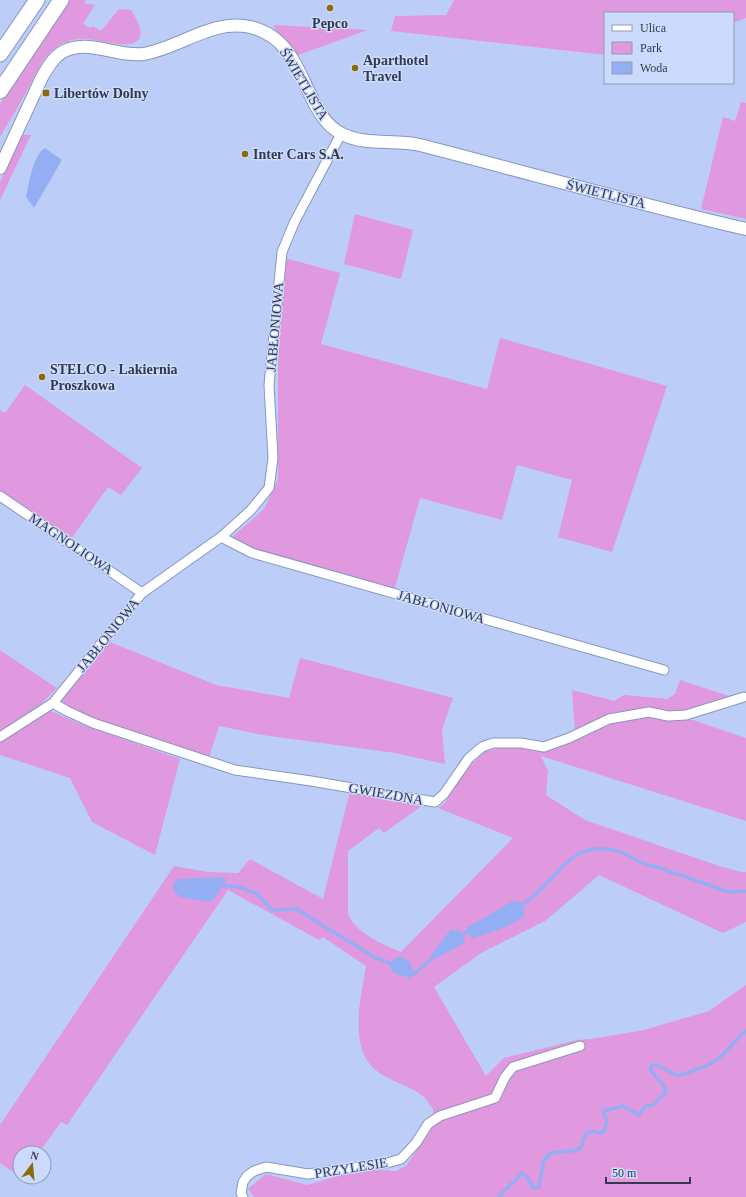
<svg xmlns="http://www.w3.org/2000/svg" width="746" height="1197" font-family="Georgia,serif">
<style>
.green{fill:#e098de}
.water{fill:#94aef3}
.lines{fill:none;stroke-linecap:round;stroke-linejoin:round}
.stream{stroke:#94aef3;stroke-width:3.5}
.minor-casing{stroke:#8697bf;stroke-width:11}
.tertiary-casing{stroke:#8697bf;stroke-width:14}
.trunk-casing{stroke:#8697bf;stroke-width:17}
.minor{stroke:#fff;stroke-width:9}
.tertiary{stroke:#fff;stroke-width:12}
.trunk{stroke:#fff;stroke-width:15}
.poi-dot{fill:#8a6a09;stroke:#ccdbfd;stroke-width:1.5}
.labels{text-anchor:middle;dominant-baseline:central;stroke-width:3;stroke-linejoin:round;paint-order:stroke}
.poi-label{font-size:14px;font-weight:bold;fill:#343a4c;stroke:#ccdbfd;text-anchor:start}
.street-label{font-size:14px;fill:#343a4c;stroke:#ccdbfd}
</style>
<rect width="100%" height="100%" fill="#bccef8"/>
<path class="green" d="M70,0H86L84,3L95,5L83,24L90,28L93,26L101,31L119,9L131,10C136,18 147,35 136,42C125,48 105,41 94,40C49,33 41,66 23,98C16,111 7,124 0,137V104Z
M454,0H746V18L733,23V13H605V55L391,31L395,16L446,15Z
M273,25L368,30L298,55L279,36Z
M741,102L746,103V219L701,209L723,117L735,121Z
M21,135H31L0,200V182Z
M355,214L413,230L401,279L344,264Z
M285,258L340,273L321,344L487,389L500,338L667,386L612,552L558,537L572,480L517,465L502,520L420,498L394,591L259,551L231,538L264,509L278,479V334Z
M25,385L142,468L121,495L108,487L71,539L0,490V410L5,413Z
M105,640L216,685L289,698L300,658L453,698L442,730L445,764L395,753L263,735L219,726L208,761L143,740L53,703Z
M0,650L57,688L38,707L0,731Z
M680,680L732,697L685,711L670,713L636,709L615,713L575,732L572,690L614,701L624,695L667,699L675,694Z
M48,710L83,725L180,759L155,855L92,822L70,778L0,755V741Z
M637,716L693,720L746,738V821L541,756L548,771L546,795L585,820L719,866L741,872H746V922L723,933L599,875L545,921L481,953L434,987L486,1076L504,1058L577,1040L591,1039L644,1030L709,1011L746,985V1197H254L248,1189L266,1174L307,1185L361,1169L396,1171L406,1166L432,1127L433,1109C430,1105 427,1101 424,1097C411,1086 392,1082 378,1072C347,1049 361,998 366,966L323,937L319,940L228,890L67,1125L61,1122L39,1153H20V1177L0,1163V1125L174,866L208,872L238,873L250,859L323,899L350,791L423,805L384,833L379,828L348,851V914C354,932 384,945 401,952L513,838L438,808L445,803L461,775L484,752L506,746L539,751L558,748L616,722Z"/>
<path class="water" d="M45,148L62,160L34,208L26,197C29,184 33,155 45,148Z
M223,877L225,878L226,881L214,899L209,902L180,897L174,891L173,884L178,879Z
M513,901L520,902L524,909V917L508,926L472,939L466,928Z
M451,929C459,930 461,932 465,939L463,944L437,958L430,956Z
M399,957C410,958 412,964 414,974L410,978L396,974L390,969L393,959Z"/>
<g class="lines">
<path class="stream" d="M220,885L239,887L257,894L272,910L296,909L376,958L395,965
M518,907C549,892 566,845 603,849C609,850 616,850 621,852C633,857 641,865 654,866L729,892L746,891
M459,936L471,930
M411,973L414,974L437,954
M499,1197C505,1188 514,1183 522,1173L528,1178L533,1188L539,1187L544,1160L550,1153L572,1151L581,1148L586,1133L592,1131L600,1133L604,1132L607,1122L603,1111L623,1106L639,1115L646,1106L653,1105L666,1092L663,1085L650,1069L652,1065H657L678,1076C689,1071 707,1068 716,1060C727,1052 735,1040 746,1031"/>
<g class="minor-casing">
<path id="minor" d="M0,496L142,593
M221,537L252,553L664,670
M53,703L67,711L93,723L235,770L311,781L435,802L444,794L469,758L482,747L493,743H521L544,747L569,738L609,719L649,712L668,716L686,715L744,697
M0,737L53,703L142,593L221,537L250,511L269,488L273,458L269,385L282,252L294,223L341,134
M243,1197L241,1193L243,1182L247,1176L254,1171L266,1167L308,1174L387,1163L401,1159L416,1143L428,1124L440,1116L495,1098L505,1077L513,1067L580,1046"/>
</g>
<g class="tertiary-casing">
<path id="tertiary" d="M0,168L42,77C49,65 56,53 69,49C93,41 119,57 143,54C178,49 213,18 250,27C308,40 301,114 342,134C366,146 394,139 420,145C529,173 637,204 746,229"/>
</g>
<g class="trunk-casing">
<path id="trunk" d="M0,54L37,0
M0,91L61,0"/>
</g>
<use href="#minor" class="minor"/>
<use href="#tertiary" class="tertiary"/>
<use href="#trunk" class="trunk"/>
</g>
<g class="poi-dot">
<circle cx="330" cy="8" r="4"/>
<circle cx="355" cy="68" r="4"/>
<rect x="42" y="89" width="8" height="8" rx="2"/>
<circle cx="245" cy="154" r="4"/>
<circle cx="42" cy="377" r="4"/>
</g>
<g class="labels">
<g class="poi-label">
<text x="330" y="23" text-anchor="middle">Pepco</text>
<text x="363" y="60">Aparthotel<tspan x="363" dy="16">Travel</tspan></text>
<text x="54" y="93">Libertów Dolny</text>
<text x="253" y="154">Inter Cars S.A.</text>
<text x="50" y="369">STELCO - Lakiernia<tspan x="50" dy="16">Proszkowa</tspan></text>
</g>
<g class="street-label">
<text transform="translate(304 84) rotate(59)">ŚWIETLISTA</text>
<text transform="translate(606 194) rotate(14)">ŚWIETLISTA</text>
<text transform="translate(275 327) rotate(-85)">JABŁONIOWA</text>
<text transform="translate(71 544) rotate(34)">MAGNOLIOWA</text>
<text transform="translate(441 607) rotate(16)">JABŁONIOWA</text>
<text transform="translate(108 635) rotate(-51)">JABŁONIOWA</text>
<text transform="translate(386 794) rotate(10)">GWIEZDNA</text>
<text transform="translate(351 1168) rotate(-9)">PRZYLESIE</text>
</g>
</g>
<rect x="604" y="12" width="130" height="72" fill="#ccdbfd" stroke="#8f9bb6"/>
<rect x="612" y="25" width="20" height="6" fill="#ffffff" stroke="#8f9bb6"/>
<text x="640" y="32" font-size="12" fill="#343a4c">Ulica</text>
<rect x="612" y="42" width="20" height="12" fill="#e098de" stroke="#8f9bb6"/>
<text x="640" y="52" font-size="12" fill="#343a4c">Park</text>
<rect x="612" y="62" width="20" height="12" fill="#94aef3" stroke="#8f9bb6"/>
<text x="640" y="72" font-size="12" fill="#343a4c">Woda</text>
<g transform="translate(32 1165) rotate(16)"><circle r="19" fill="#ccdbfd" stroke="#8f9bb6"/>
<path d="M0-3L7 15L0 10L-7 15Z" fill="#8a6a09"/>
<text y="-6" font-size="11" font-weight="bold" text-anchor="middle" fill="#343a4c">N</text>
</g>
<path d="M606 1177v6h84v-6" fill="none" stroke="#343a4c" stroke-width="2"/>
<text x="612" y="1177" font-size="12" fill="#343a4c" stroke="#ccdbfd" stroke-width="3" paint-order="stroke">50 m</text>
</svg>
